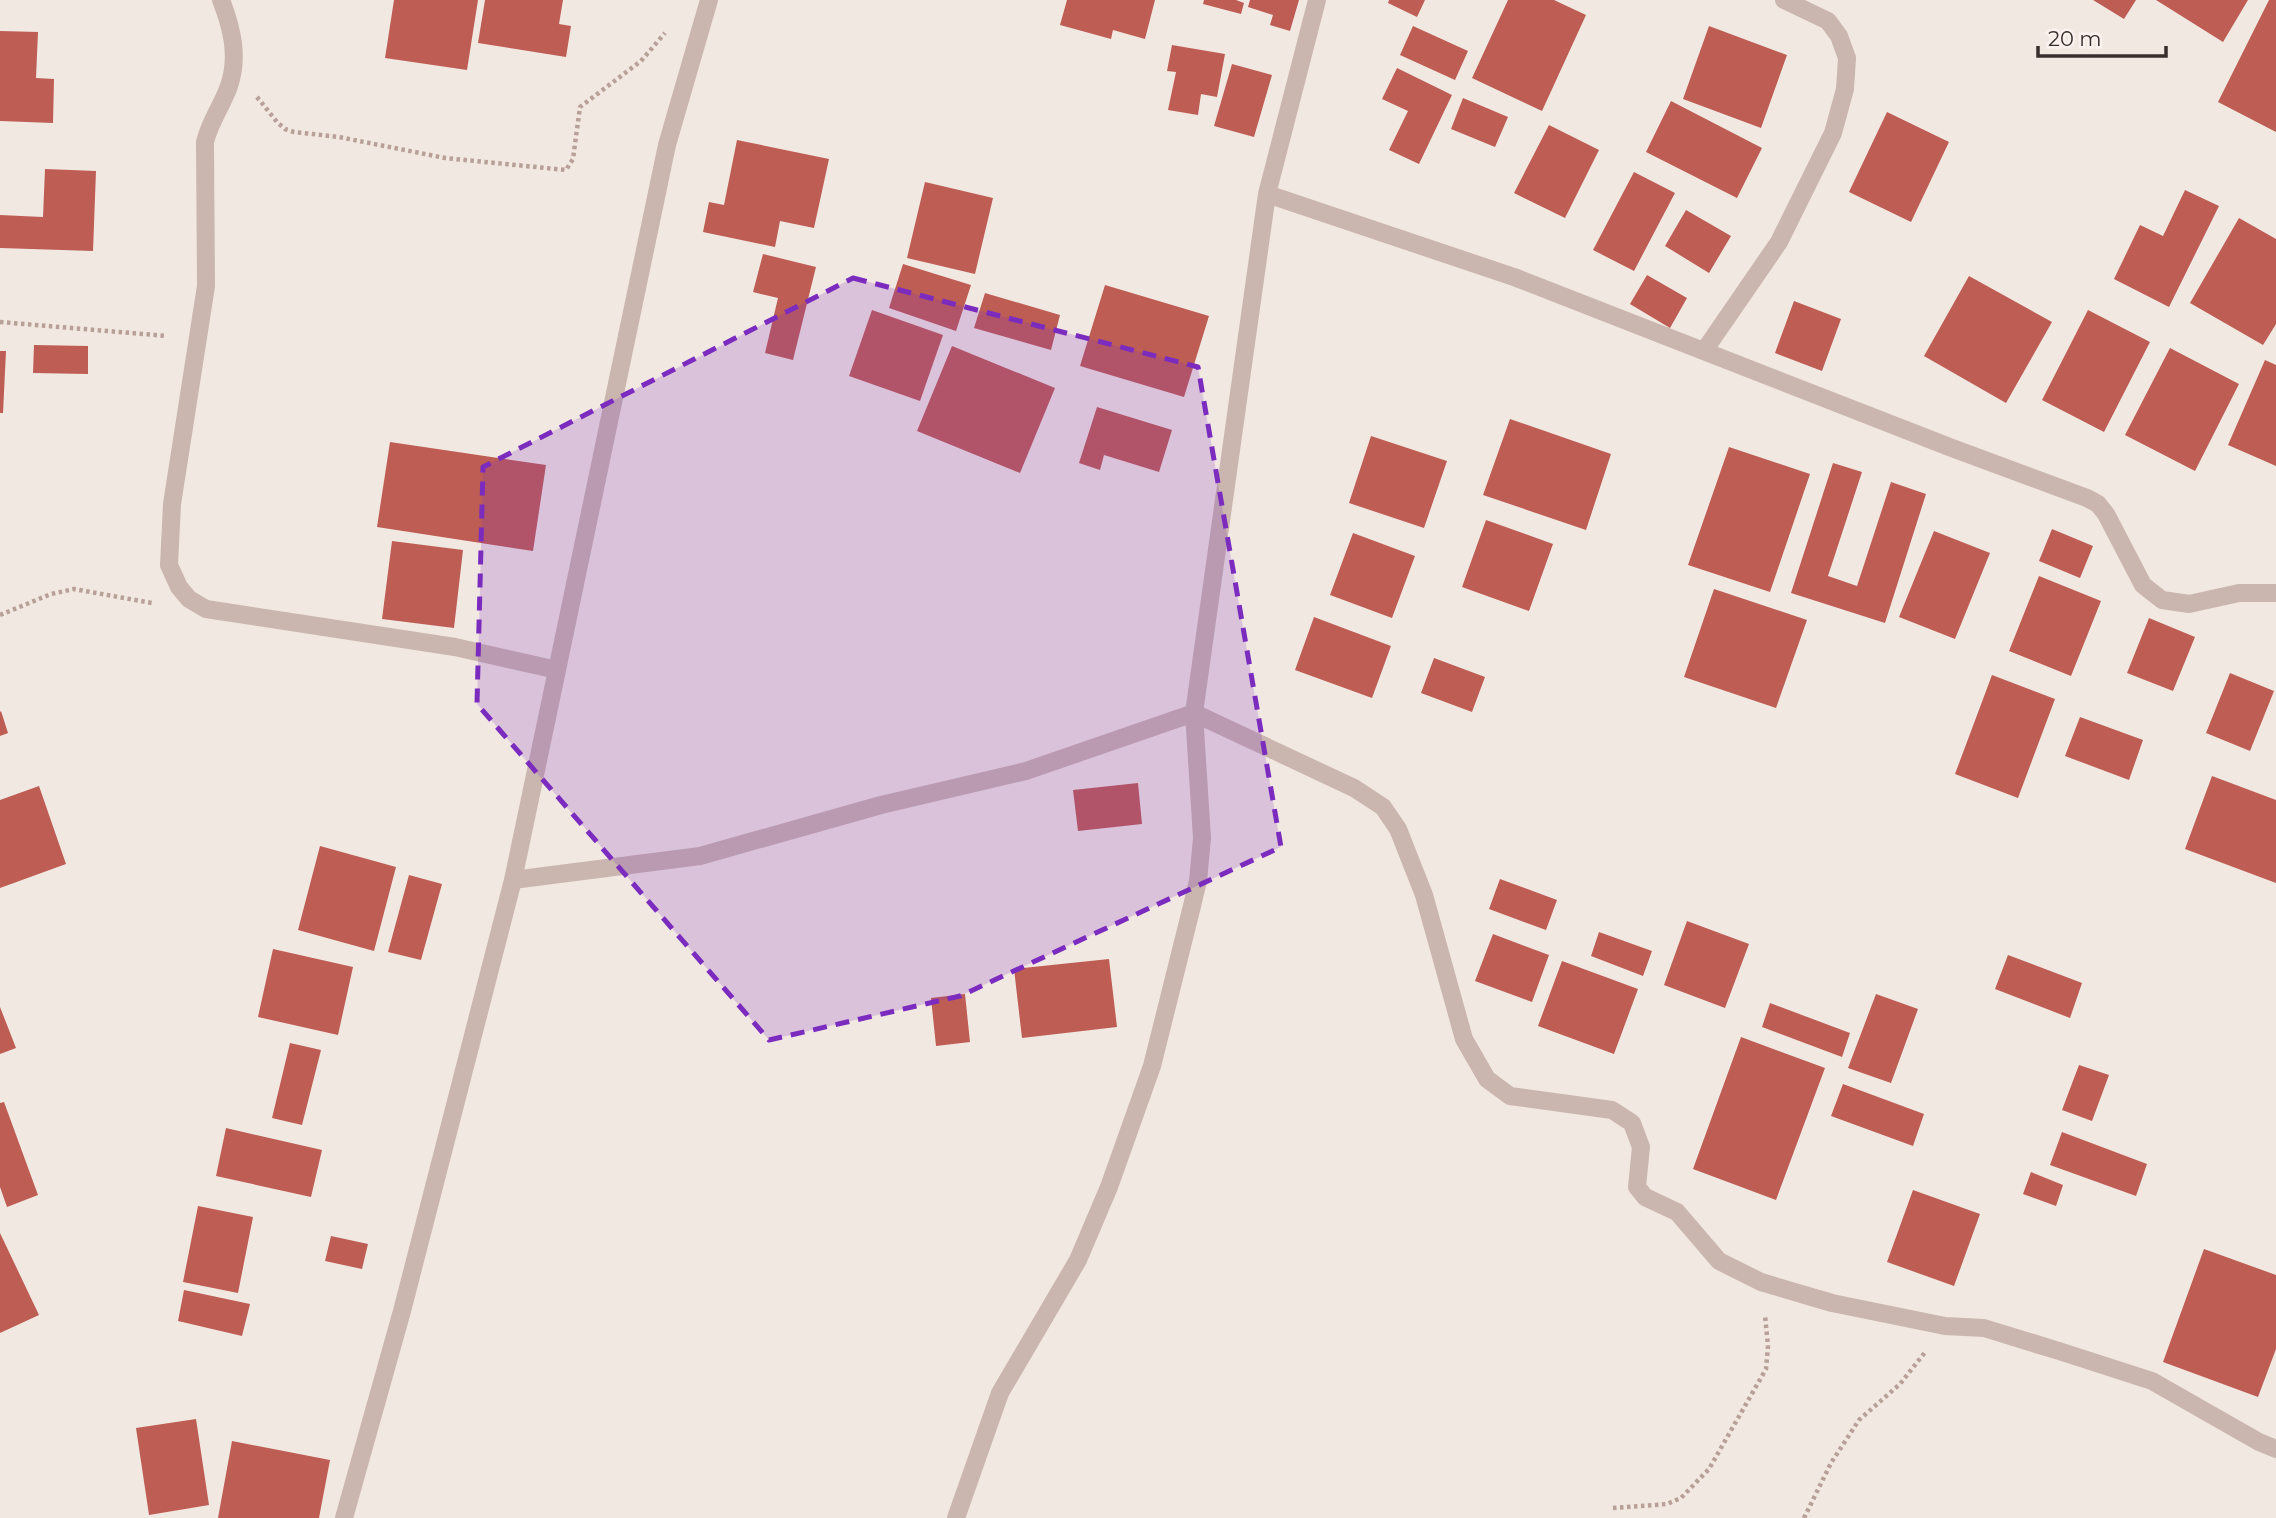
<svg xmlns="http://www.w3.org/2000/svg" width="2276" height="1518" font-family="Montserrat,sans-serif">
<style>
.building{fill:#be5d54}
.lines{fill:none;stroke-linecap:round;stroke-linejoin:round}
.path{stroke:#b6a098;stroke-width:4.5;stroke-dasharray:3.5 3.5;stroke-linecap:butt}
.minor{stroke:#cab6ae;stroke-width:18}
.marked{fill:#7b2cbf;fill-opacity:0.2;stroke:#7b2cbf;stroke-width:5;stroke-dasharray:14 9;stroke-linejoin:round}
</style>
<rect width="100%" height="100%" fill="#f2e8e2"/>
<path class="building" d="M394,0H478L467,70L385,58Z
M485,0H563L559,24L571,26L566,57L478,43Z
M1067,0H1155L1145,39L1113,30L1111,39L1060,25Z
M1204,0H1236L1244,3L1241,14L1203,4Z
M1250,0H1299L1290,31L1270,25L1273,15L1248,7Z
M1389,0H1425L1417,17L1388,3Z
M1508,0H1554L1586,15L1542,111L1472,78Z
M2093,0H2136L2124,19Z
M2156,0H2248L2223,42Z
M2269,0H2276V132L2218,102Z
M1413,26L1468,51L1455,80L1400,55Z
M1709,26L1787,55L1761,128L1683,99Z
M0,31L38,32L36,78L54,79L53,123L0,121Z
M1172,45L1225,54L1217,97L1201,94L1198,115L1168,110L1176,72L1167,71Z
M1232,64L1272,75L1254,137L1214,126Z
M1397,68L1452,95L1419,164L1389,150L1408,111L1382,99Z
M1463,98L1508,117L1495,147L1451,129Z
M1671,101L1762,148L1737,198L1646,152Z
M1887,112L1949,142L1911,222L1849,192Z
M1549,125L1599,150L1565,218L1514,193Z
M737,140L829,159L814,228L780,221L775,247L703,232L709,202L724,205Z
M45,169L96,171L93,251L0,248V215L43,217Z
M1634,172L1675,193L1634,271L1593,250Z
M925,182L993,198L975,274L907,258Z
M2185,190L2219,206L2169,307L2114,279L2140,225L2163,236Z
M1686,210L1731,236L1709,273L1665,246Z
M2239,218L2276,239V324L2263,345L2190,303Z
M763,254L816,267L793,360L765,353L778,298L753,292Z
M903,264L971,285L956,331L889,308Z
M1647,275L1687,298L1670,328L1630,304Z
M1969,276L2052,322L2006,403L1924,356Z
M1105,285L1209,316L1184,397L1080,366Z
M985,293L1060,315L1051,350L974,328Z
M1794,301L1841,319L1822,371L1775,353Z
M872,310L943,335L920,401L849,376Z
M2088,310L2150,342L2104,432L2042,400Z
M34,345L88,346V374L33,373Z
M952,346L1055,388L1020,473L917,431Z
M2170,348L2239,384L2195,471L2125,435Z
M0,351H6L3,413H0Z
M2265,360L2276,365V466L2228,445Z
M1097,407L1172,430L1159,472L1104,455L1100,470L1079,463Z
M1510,419L1611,454L1586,530L1483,495Z
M1371,436L1447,461L1424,528L1349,503Z
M390,442L546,465L533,551L377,527Z
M1729,447L1810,474L1770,592L1688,565Z
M1833,463L1862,472L1828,576L1857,586L1891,482L1926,494L1885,623L1791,593Z
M1486,520L1553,544L1529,611L1462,587Z
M2052,529L2093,546L2080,578L2039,561Z
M1934,531L1990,553L1955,639L1899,617Z
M1353,533L1415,556L1392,618L1330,595Z
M392,541L463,550L454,628L382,619Z
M2039,576L2101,601L2071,676L2009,651Z
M1714,589L1807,620L1776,708L1684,677Z
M1314,617L1391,646L1372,698L1295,670Z
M2149,618L2195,637L2173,691L2127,673Z
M1434,658L1485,677L1472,712L1421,693Z
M2230,673L2274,691L2250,751L2206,733Z
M1992,675L2055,699L2018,798L1955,774Z
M1,711L8,733L0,736V712Z
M2080,717L2143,740L2129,780L2065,756Z
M2212,776L2276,800V883L2185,849Z
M1138,783L1142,824L1078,831L1073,790Z
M39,786L66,864L0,888V800Z
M320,846L396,867L374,951L298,930Z
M409,875L442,884L421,960L388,952Z
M1500,879L1557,900L1546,930L1489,909Z
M1687,921L1749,944L1725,1008L1664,985Z
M1599,932L1652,951L1643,976L1591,956Z
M1493,934L1549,955L1532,1002L1475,981Z
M273,949L353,967L338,1035L258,1017Z
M2008,955L2082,983L2070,1018L1995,989Z
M1109,959L1117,1027L1022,1038L1014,969Z
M1562,961L1638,989L1614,1054L1538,1026Z
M965,994L970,1042L936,1046L931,998Z
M1876,994L1918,1009L1891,1083L1848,1068Z
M1770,1003L1850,1033L1842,1057L1762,1027Z
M0,1007L16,1048L0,1054Z
M1741,1037L1825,1068L1776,1200L1693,1169Z
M290,1043L321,1050L302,1125L272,1118Z
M2079,1065L2109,1075L2092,1121L2062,1110Z
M1843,1084L1924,1114L1913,1146L1831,1116Z
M4,1102L38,1195L7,1207L0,1187V1103Z
M226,1128L322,1150L311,1197L216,1176Z
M2062,1132L2147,1164L2136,1196L2050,1165Z
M2031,1172L2063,1185L2056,1206L2023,1194Z
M1913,1190L1980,1214L1954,1286L1887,1262Z
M198,1206L253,1217L238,1293L183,1282Z
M0,1233L39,1315L0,1333Z
M331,1236L368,1244L362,1269L325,1261Z
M2204,1249L2276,1275V1349L2258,1397L2163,1362Z
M184,1290L250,1304L242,1336L178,1321Z
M196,1419L209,1505L149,1515L136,1428Z
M232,1441L330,1460L319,1518H218Z"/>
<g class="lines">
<path class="path" d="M257,97L277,122L285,129L294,132L339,137L445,158L566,170L573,159L580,107L641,61L665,33
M0,322L167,336
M0,615L51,594L74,589L152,603
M1613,1508L1667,1504L1681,1498L1709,1469L1766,1369L1768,1346L1765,1315
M1804,1518L1831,1463L1859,1420L1900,1384L1926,1351"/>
<path class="minor" d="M221,0C232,28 239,57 229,86C222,106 210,121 205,142L206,286L172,504L169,565L179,587L189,599L206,609L455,647L557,670
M1267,194L1514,277L1952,448L2087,498L2098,504L2106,514L2143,585L2162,600L2189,604L2239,593H2276
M1704,351L1779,242L1833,133L1845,89L1847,58L1839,36L1828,21L1784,0
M513,880L700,856L881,805L1026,771L1194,713L1354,788L1383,807L1398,829L1424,895L1464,1039L1487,1079L1510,1096L1612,1110L1632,1123L1641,1147L1637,1187L1645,1197L1677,1212L1719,1261L1761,1282L1832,1303L1945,1326L1984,1328L2059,1351L2152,1381L2259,1442L2276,1449
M344,1518L402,1311L513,880L667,145L709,0
M956,1518L1000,1393L1078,1260L1109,1187L1152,1066L1191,910L1198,881L1202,838L1194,713L1267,194L1317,0"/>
</g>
<path class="marked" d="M853,278L1198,367L1281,847L960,996L769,1040L477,704L483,467Z"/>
<path d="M2038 46v10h128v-10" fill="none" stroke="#392e2c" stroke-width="3.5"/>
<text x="2048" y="46" font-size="21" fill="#392e2c" stroke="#faf2ee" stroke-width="5" paint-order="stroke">20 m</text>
</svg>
